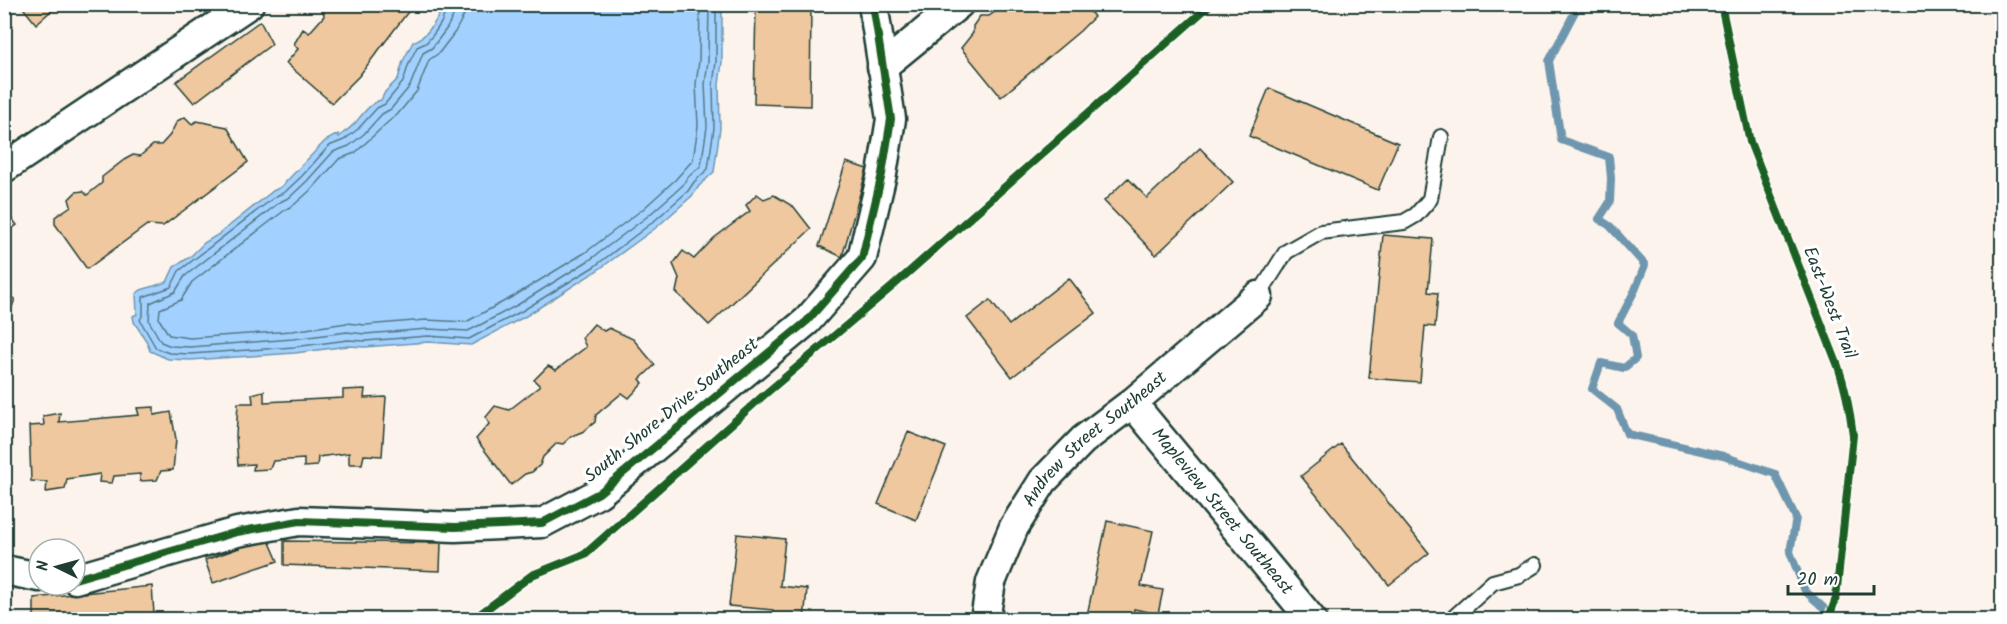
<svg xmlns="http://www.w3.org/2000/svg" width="2007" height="624" font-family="Kalam,sans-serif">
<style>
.water{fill:#a3d1ff;stroke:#6e96ae;stroke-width:1.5}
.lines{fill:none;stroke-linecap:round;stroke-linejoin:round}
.shore{stroke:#547885;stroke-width:1.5}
.stream{stroke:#6e96ae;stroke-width:8}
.building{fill:#efc89f;stroke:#1f3d34;stroke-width:1.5}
.lane-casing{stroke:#1f3d34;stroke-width:18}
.street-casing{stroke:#1f3d34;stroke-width:33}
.lane{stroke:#fff;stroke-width:14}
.street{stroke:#fff;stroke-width:28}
.cycleway-casing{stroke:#fff;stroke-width:11}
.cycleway{stroke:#1b5e20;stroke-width:8}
.labels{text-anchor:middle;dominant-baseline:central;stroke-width:6;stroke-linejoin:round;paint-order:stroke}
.street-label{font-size:18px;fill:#1f3d34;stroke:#fff}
</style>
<rect width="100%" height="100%" fill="#fcf4ec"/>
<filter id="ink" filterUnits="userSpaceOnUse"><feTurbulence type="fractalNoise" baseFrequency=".0167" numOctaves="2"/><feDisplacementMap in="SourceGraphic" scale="12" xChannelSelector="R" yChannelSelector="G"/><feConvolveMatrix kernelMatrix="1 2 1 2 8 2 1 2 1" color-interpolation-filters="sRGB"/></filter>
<g filter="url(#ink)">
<path class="water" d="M444,5H722V62L719,85L720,128L714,172L699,186L693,195L657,227L598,270L526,316L471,345L428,342L365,347L348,346L295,353L190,360L168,359L150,351L147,342L134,322L133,316L137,314L136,294L141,290L167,282L174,267L190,257L204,243L219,234L273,191L281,187L325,141L338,134L339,137C344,132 351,128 355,123C362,115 370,103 381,100L385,92L398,79L403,61L413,42C429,36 437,19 444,5Z"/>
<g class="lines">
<path class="shore" d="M449,4L441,23L433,35L426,43L417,47L409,63L403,82L385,104L377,108L358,129L344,140L329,146L302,176L285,192L276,196L179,271L171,287L143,297V314L140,320L156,348L169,353L190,354L294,347L348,340L365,341L428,336L469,339L522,311L595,266L653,222L688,191L694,182L708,169L714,128L713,85L716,62V4
M456,4L455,12L447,28L432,48L423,53L410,86L391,109L382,114L364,134L349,146L333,152L307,181L290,197L280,202L185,276L175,292L150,303L149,321L161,342L171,346L190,347L293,339L347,332L365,334L428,329L468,331L482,324L519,304L591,259L648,216L682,186L688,177L701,166L707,127L705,84L708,61L709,4
M465,4L464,15L455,32L439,53L429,60L417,91L397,115L388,122L355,153L339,159L313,188L295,204L285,210L192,282L181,300L160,309L159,319L169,335L190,338L292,331L347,323L365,325L426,320L466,322L514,296L586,252L643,209L675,180L693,160L698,126L696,84L699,61L700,4"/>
<path class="stream" d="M1579,4L1549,61L1561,140L1609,157L1611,178L1610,202L1599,219L1610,226L1645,265L1635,290L1618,323L1632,335L1636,358L1624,368L1601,363L1592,389L1617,409L1627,434L1723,456L1775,474L1796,518L1790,552L1805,591L1837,620"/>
</g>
<path class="building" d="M4,4H16L4,14Z
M20,4H59L36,24Z
M327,4H414L359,76L332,103L286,63L298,49L294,44L303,29L309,33L324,16L323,10Z
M756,4H811L810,106L754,104Z
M1006,4H1085L1094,17L1080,31L1001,97L961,48L973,33V26L980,16H989Z
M260,21L272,44L194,103L176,82Z
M1269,88L1398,143L1378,190L1249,136Z
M185,117L192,124L197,121L227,127L248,162L163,226L147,225L87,269L55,224V217L71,206L69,199L76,192L83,191L87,195L102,183V177L124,160L133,155L140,156L153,145H161L170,135L177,121Z
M1200,148L1233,182L1156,255L1104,201L1128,178L1147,198Z
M846,162L867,169L842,257L819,246Z
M757,194L764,199L774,195L794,207L811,229L709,325L676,292L679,278L673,264L683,251L694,259L714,238L750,211L746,205Z
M4,208L17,225L4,234Z
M1383,235L1433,239L1428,292L1438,293L1435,327L1425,326L1420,382L1369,378Z
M1069,278L1096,313L1012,377L967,318L990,300L1009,325Z
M4,295L15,299L8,318H4Z
M594,324L604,331L609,328L633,339L655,365L640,379L643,383L629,398L622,393L596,415L595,422L584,431L572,436L563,444L557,443L543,457L540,465L532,472L525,474L511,485L476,439L489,424L486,417L495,406L509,410L540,386L534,380L548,366L556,370L586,347L582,338Z
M365,389L364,398L386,397L382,456L364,455L362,464H349V453L318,457L317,466L304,467V459L273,461L270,469L253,470L254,464L238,465L236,436L238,403H253L252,394L264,391V402L343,398V390Z
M154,407V415L171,412L176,439L173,470L161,471L157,480L140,481V474L114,476L112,483L99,482L100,474L67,479L65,489L46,492L47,482L31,481L29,426L44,425L43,416L60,413L59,422L139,415L137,408Z
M908,432L946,447L916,520L878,504Z
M1341,444L1429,553L1389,585L1301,476Z
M1107,521L1153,531L1141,586L1163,590L1158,614L1134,609L1132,620H1086Z
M737,534L785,539L780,586L807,589L804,620H772L773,610L729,606Z
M268,538L278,561L213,583L205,560Z
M284,541L441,543L440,571L284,565Z
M152,586L154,614L34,620V598Z"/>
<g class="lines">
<g class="lane-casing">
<path id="lane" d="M1258,296L1286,252L1321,232L1404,222L1416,215L1430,199L1441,137
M1451,620L1493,582L1519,575L1535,565"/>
</g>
<g class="street-casing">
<g id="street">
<path d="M882,67L959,4"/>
<path d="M4,168L249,4"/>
<path id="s1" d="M1132,403L1312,620"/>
<path d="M4,570L39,577"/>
<path d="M75,579L237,532L299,521L455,527L542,523L599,493L807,321L862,258L882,174L891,119L873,4"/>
<path id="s2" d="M985,620L991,582L1014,527L1043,481L1083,440L1132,403L1258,296"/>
</g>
</g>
<use href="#lane" class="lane"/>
<use href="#street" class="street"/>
<g class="cycleway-casing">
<path id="cycleway" d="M1721,4L1750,142L1838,366C1846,389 1850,411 1853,435L1836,598L1828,620
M75,579L237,532L299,521L455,527L542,523L599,493L807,321L862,258L882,174L891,119L873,4
M472,620L532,575L585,554L764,395L893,286L1211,4"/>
</g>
<use href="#cycleway" class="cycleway"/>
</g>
</g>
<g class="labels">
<g class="street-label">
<text transform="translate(1829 303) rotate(69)">East-West Trail</text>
<text transform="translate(672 411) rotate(-39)">South Shore Drive Southeast</text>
<text stroke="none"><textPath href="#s2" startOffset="219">Andrew Street Southeast</textPath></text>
<text stroke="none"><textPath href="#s1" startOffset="141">Mapleview Street Southeast</textPath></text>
</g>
</g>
<rect width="2007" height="624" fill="none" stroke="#fff" stroke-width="24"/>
<rect x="12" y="12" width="1983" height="600" fill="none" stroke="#1f3d34" stroke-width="2" filter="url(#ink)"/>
<g transform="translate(57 567) rotate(275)"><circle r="28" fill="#ffffff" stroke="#a5b1ae" stroke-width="1.5"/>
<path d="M0-4.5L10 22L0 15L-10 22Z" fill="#1f3d34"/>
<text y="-9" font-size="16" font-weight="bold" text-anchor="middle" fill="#1f3d34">N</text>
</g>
<path d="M1788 585v9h86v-9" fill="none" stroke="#1f3d34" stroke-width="3"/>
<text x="1797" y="585" font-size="18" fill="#1f3d34" stroke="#ffffff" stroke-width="4.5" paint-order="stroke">20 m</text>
</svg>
